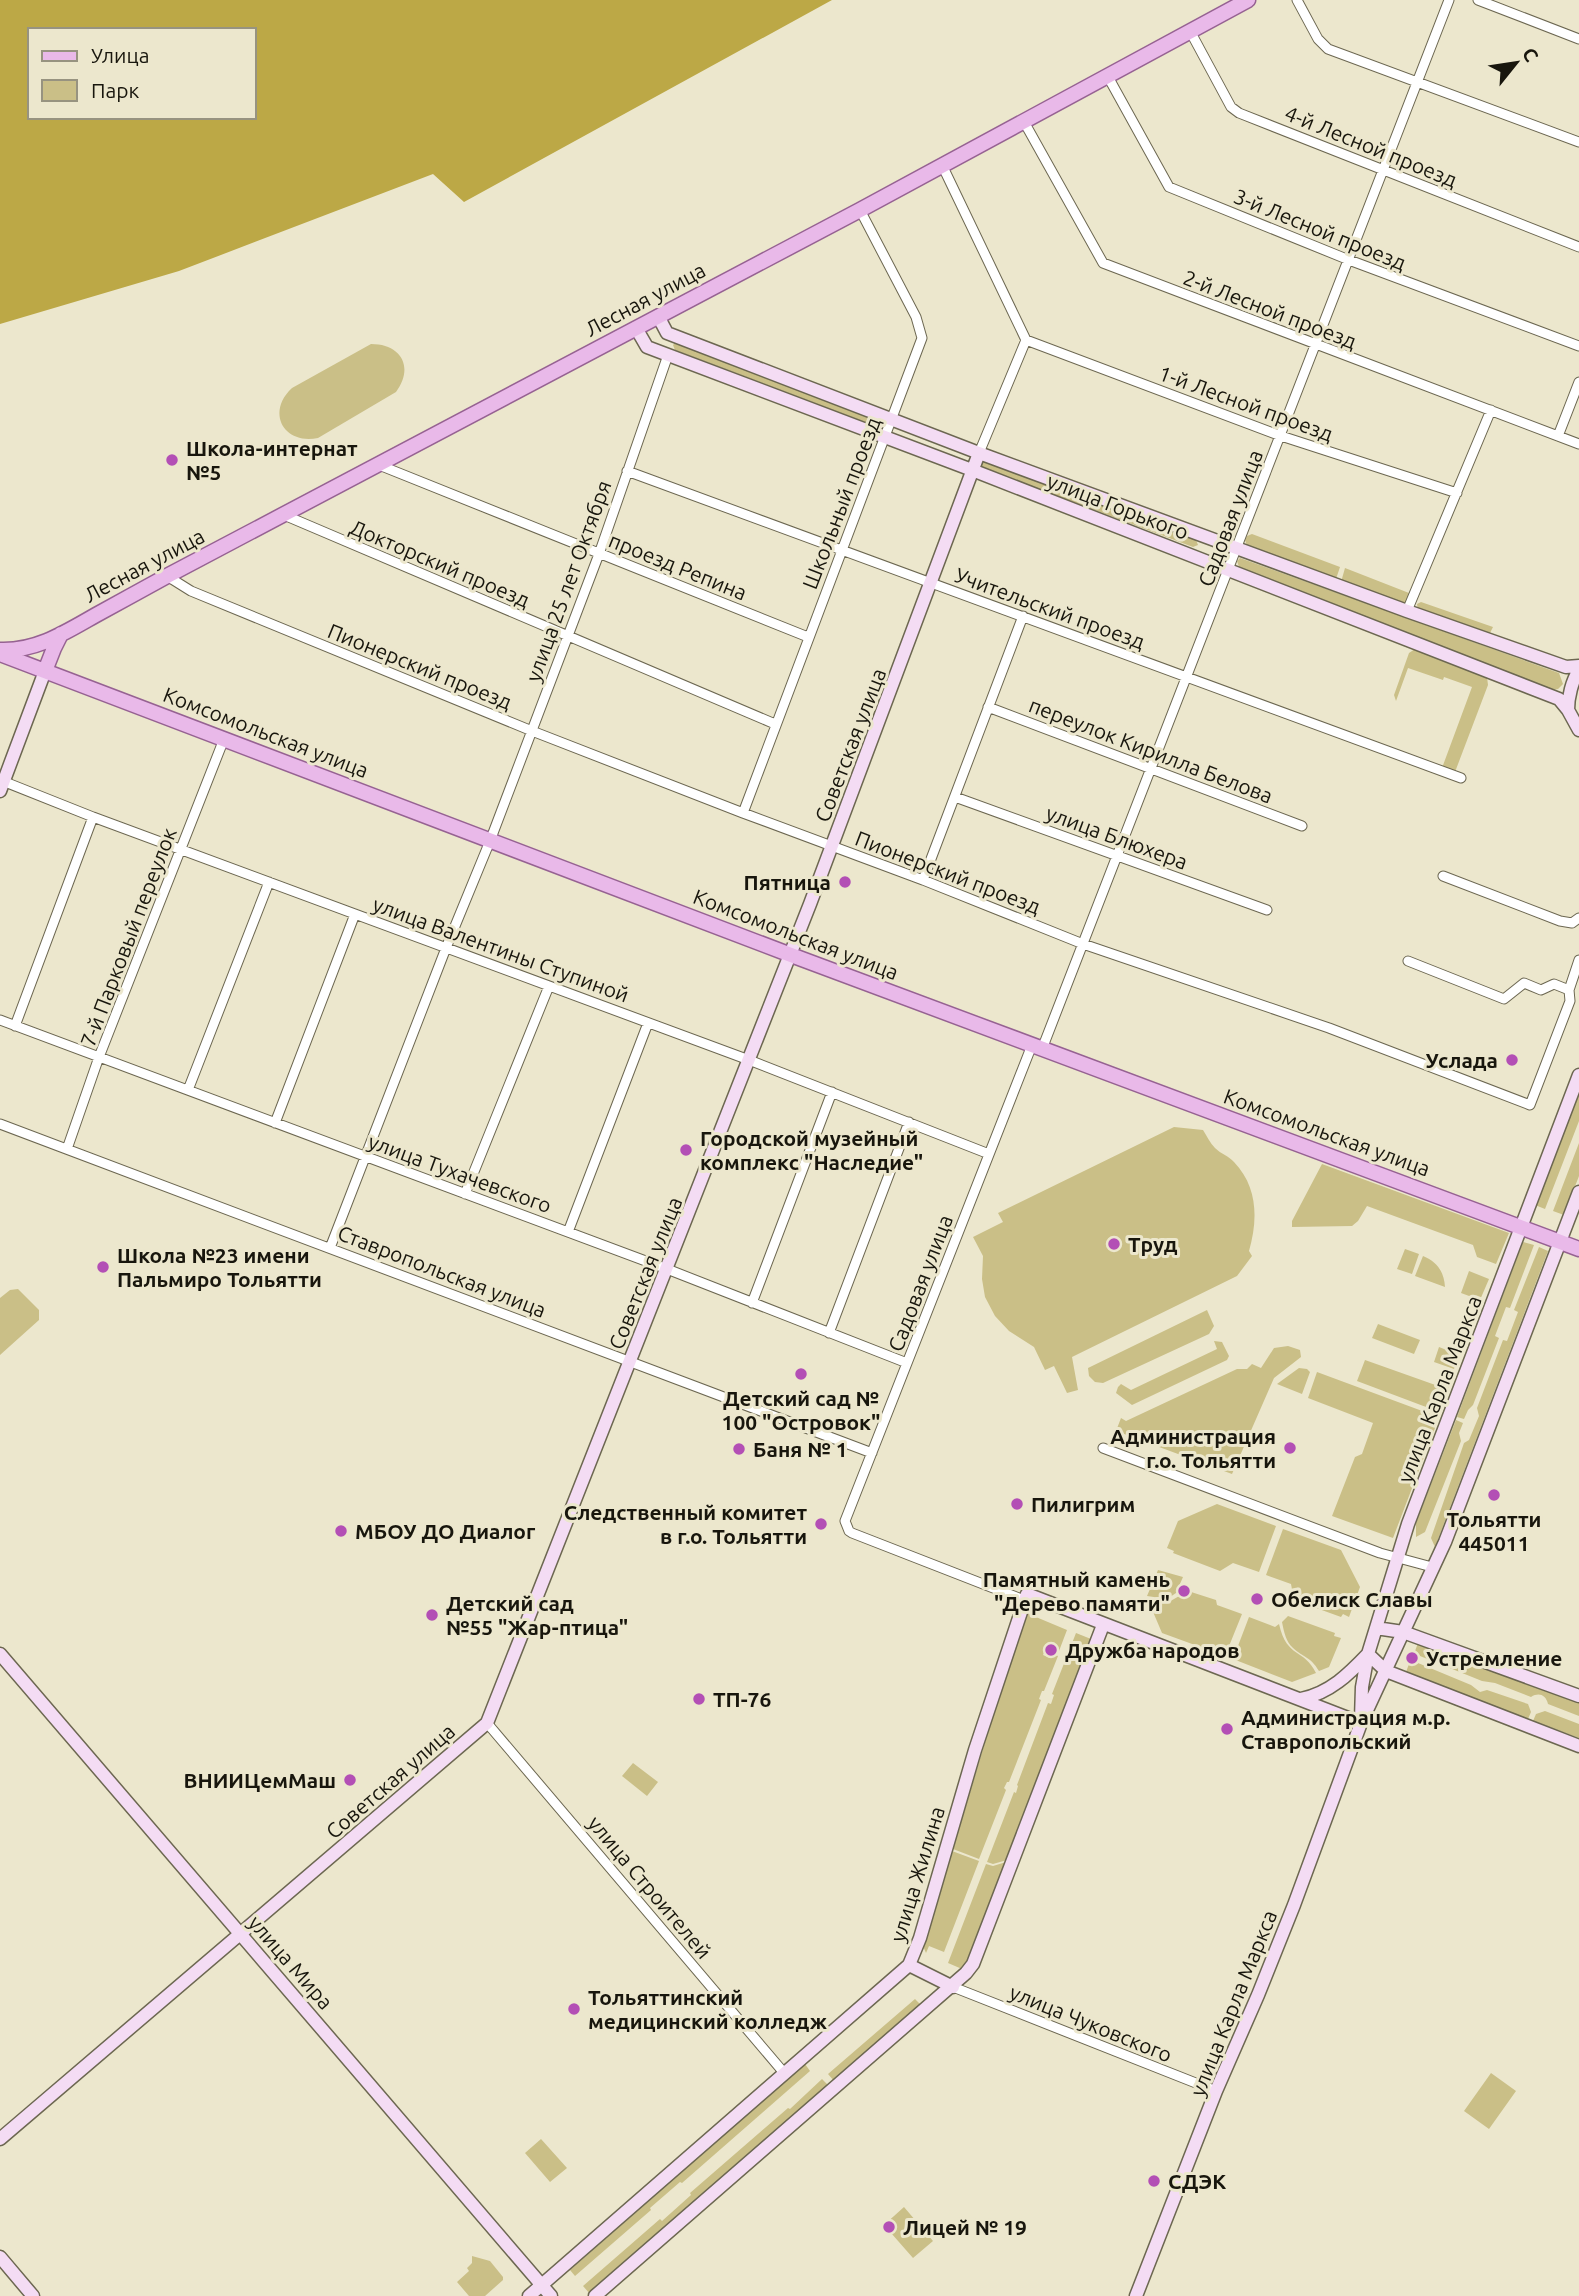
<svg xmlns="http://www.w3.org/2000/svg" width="1579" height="2296" font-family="Ubuntu,sans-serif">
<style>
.green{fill:#cabf87}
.forest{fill:#bca846;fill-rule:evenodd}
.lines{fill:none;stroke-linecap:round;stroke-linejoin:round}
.street-casing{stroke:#6c6751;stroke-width:11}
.secondary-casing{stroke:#6c6751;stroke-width:15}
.primary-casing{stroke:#966292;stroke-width:17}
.street{stroke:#fff;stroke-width:9}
.secondary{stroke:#f4dcf4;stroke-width:12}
.primary{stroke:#e9b9e9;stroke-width:14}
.poi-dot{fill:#b34fb5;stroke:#ece7cd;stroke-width:2.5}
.labels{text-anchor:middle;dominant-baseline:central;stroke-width:6;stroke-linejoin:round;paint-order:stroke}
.street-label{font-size:21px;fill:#18160d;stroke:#ece7cd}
.poi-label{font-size:21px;font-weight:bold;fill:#18160d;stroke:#ece7cd;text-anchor:start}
</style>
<rect width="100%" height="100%" fill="#ece7cd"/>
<path class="green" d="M675,343L876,419L878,423L875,426L675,350L673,345Z
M371,344C402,344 414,368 396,392L318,438C283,445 266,412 292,388Z
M982,460L1196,540L1198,545L1193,547L981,467L980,465Z
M1252,534L1340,567L1336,579L1247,546L1245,540L1247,536Z
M1240,558L1559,673L1563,684L1558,689L1553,690L1239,567L1237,561Z
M1345,568L1409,593L1406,602L1403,604L1341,582Z
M1421,602L1493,627L1489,635L1418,610L1417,604Z
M1415,649L1487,677L1488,685L1455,772L1442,768L1472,687L1444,677L1443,680L1408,668L1396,701L1394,695L1409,653Z
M1579,1089V1121L1545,1209L1535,1205Z
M1174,1127L1203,1130C1207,1136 1210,1143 1215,1148C1221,1154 1229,1156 1234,1162C1258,1187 1258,1220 1249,1251L1252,1256L1237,1276L1072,1357L1078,1390L1067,1393L1054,1366L1045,1370L1034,1347L1009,1331L995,1316L985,1297L982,1279L983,1256L973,1237L1003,1222L998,1213Z
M1579,1143V1176L1564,1215L1553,1211Z
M1322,1164L1509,1233L1496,1264L1477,1257L1473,1245L1367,1206L1358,1221L1352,1226L1292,1227V1221Z
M1523,1242L1534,1245L1510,1308L1506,1307L1495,1336L1499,1338L1473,1405L1468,1410L1464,1419L1457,1417Z
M1539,1247L1548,1251L1435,1547L1431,1538L1464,1443L1469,1440L1479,1416L1477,1408L1503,1340L1507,1341L1518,1312L1514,1310Z
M1405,1249L1419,1254L1412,1274L1397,1269Z
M1423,1256C1437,1262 1444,1271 1445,1287L1415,1276Z
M1469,1271L1489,1279L1480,1300L1461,1293Z
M18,1289L39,1310V1320L0,1355V1298L10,1290Z
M1207,1310L1214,1326L1209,1334L1103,1383L1095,1382L1089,1376L1088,1368Z
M1378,1324L1420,1340L1414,1354L1372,1338Z
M1214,1341L1222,1342L1229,1356L1227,1360L1132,1405L1116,1393L1118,1387L1121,1384L1131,1390L1217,1349Z
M1288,1346L1300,1350L1301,1357L1274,1378L1232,1474L1116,1431L1121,1418L1126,1421L1237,1369H1247L1252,1364L1261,1368L1274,1348Z
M1439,1347L1459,1355L1454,1369L1434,1362Z
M1365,1360L1441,1387L1451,1382L1442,1406L1436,1404L1434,1410L1357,1381Z
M1299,1368L1307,1369L1310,1372L1302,1394L1277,1384Z
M1317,1372L1433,1415L1431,1422L1435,1428L1393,1538L1332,1516L1355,1457L1362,1454L1373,1423L1308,1398Z
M1456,1420L1463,1423L1459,1433L1461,1441L1425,1532L1416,1537V1523Z
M1217,1504L1276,1526L1259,1572L1233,1563L1220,1571L1173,1553L1174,1551L1167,1548L1178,1521Z
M1283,1529L1341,1550L1360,1587L1349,1617L1343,1614L1341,1617L1294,1600L1291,1584L1266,1575Z
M1158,1570L1183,1577L1176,1593L1167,1599L1147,1596Z
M1188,1591L1216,1600L1217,1605L1242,1614L1225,1656L1162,1633L1148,1600L1167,1603Z
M1024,1612L1067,1630L1059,1651L1054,1649L1055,1645L1049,1642L1043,1655L1050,1658L1052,1653L1058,1656L1044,1691H1042L1039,1699L1041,1700L1009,1782H1007L1004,1788L1006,1790L979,1859L953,1849Z
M1288,1616L1335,1633L1334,1636L1341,1638L1329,1667L1319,1671C1310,1656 1304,1658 1293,1648C1286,1642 1284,1632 1282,1622Z
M1249,1617L1275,1627L1279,1624C1287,1659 1304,1648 1316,1673L1292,1682L1233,1659Z
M1076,1633L1091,1639L1007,1860L993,1864L987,1862L1014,1792L1016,1793L1018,1786L1017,1785L1048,1703L1051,1704L1054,1695L1052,1694Z
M1418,1643L1579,1702V1716L1548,1704C1546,1695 1539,1692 1531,1697L1495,1683L1482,1681L1420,1656L1415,1651Z
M1418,1663L1471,1685L1480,1692L1487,1690L1528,1704L1531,1712L1528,1719L1406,1672L1409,1664Z
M1545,1711L1579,1724V1738L1533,1721L1536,1714Z
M633,1763L658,1782L647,1796L622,1776Z
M952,1851L979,1861L944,1952L929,1946L926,1953L923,1946Z
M1006,1862L968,1960L962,1969L948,1963L986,1864L993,1866Z
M915,1999L921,2005L834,2081L828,2074Z
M805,2064L810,2071L682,2183L680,2182L650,2208L651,2210L575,2276L570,2270Z
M1491,2073L1516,2091L1489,2129L1464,2111Z
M822,2079L829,2086L590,2294L583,2286L660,2219L662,2221L691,2195L690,2193L788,2108L790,2109Z
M541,2139L567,2168L550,2182L525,2153Z
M904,2207L933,2241L913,2258L884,2225Z
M472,2256L490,2261L503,2277V2280L485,2296H469L457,2282L469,2271L467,2268L472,2263Z"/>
<path class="forest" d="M0,0H832L464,202L433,174L179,271L0,324ZM30,30H254V117H30Z"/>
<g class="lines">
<g class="street-casing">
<path id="street" d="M1297,0L1318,39L1328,49L1579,142
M1478,0L1579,39
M1190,31L1231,107L1239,113L1579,247
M1107,75L1169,187L1349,260L1579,346
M1023,120L1103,263L1579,444
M942,165L1026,340L979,453
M1026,340L1281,436L1457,493
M1558,436L1579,382
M379,465L808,637
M627,471L1461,778
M284,515L775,724
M167,576L191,591L532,731L743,813L923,880L1083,944L1329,1028L1530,1105L1570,1001L1569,990L1579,960
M1407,611L1491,410
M988,707L1302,826
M0,780L93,817L749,1060L989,1154
M955,797L1267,910
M743,813L922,338L916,317L860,210
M1443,876L1560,921L1572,923L1579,918
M923,880L1023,616
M1408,961L1504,999L1524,983L1541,990L1554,984L1569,990
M0,1020L667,1269L907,1363
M15,1026L93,817
M1042,1049L1449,0
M188,1090L269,882
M275,1123L355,914
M0,1124L872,1453
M67,1149L99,1057L224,739
M465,1194L549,986
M568,1232L648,1023
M330,1248L446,948L490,841L599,554L668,355
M752,1303L832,1092
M829,1333L909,1122
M1103,1448L1380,1553L1432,1567
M1024,1600L852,1533L849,1531L845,1521L1032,1045
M487,1723L785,2074
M953,1987L1216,2091"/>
</g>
<g class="secondary-casing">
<path id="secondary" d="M658,316L667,333L979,453L1407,611L1566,667L1579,666
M636,328L647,347L972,470L1559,699L1568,710L1579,730
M1568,710C1568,697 1572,681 1579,670
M0,791L45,671
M1376,1628L1403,1632L1579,1696
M0,1654L551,2296
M1301,1699C1330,1693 1349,1674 1368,1654L1386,1671L1579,1746
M1361,1719L1362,1687L1368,1654L1408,1524L1579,1075
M909,1965L953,1987
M0,2139L487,1723L810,904L979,453
M0,2257L33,2296
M529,2296L909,1965L920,1938L975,1750L1027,1594L1361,1723
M595,2296L966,1973L973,1964L1103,1625
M1136,2296L1216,2091L1258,1995L1294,1905L1361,1723L1445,1542L1579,1192"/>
</g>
<g class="primary-casing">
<path id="primary" d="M1,650C37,651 66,632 96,615C120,602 143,589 167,576L860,210L1248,0
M0,654L791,955L1579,1249
M45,671L54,648L61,634"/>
</g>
<use href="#street" class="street"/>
<use href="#secondary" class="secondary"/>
<use href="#primary" class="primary"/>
</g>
<g class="poi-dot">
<circle cx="172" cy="460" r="7"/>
<circle cx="845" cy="882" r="7"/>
<circle cx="1512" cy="1060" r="7"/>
<circle cx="686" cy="1150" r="7"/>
<circle cx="1114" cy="1244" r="7"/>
<circle cx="103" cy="1267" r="7"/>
<circle cx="801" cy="1374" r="7"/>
<circle cx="1290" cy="1448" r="7"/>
<circle cx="739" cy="1449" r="7"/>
<circle cx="1494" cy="1495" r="7"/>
<circle cx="1017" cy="1504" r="7"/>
<circle cx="821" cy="1524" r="7"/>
<circle cx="341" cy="1531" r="7"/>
<circle cx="1184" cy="1591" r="7"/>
<circle cx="1257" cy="1599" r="7"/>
<circle cx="432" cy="1615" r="7"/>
<circle cx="1051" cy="1650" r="7"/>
<circle cx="1412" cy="1658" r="7"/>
<circle cx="699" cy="1699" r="7"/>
<circle cx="1227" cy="1729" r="7"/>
<circle cx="350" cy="1780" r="7"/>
<circle cx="574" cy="2009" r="7"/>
<circle cx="1154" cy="2181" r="7"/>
<circle cx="889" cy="2227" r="7"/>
</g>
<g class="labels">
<g class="street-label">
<text transform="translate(1371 146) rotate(22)">4-й Лесной проезд</text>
<text transform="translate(1320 229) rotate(22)">3-й Лесной проезд</text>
<text transform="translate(645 299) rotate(-28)">Лесная улица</text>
<text transform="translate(1270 309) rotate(21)">2-й Лесной проезд</text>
<text transform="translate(1246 403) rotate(20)">1-й Лесной проезд</text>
<text transform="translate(841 503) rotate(-69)">Школьный проезд</text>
<text transform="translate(1118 506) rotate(21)">улица Горького</text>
<text transform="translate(1230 518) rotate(-69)">Садовая улица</text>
<text transform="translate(440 563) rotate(23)">Докторский проезд</text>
<text transform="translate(144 565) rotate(-28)">Лесная улица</text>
<text transform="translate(678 566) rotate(22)">проезд Репина</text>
<text transform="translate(568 581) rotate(-70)">улица 25 лет Октября</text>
<text transform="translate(1050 608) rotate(20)">Учительский проезд</text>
<text transform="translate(420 666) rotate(22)">Пионерский проезд</text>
<text transform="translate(266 732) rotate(21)">Комсомольская улица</text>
<text transform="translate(850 745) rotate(-69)">Советская улица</text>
<text transform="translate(1151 750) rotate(21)">переулок Кирилла Белова</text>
<text transform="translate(1117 837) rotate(20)">улица Блюхера</text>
<text transform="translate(948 872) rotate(21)">Пионерский проезд</text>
<text transform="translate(796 934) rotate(21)">Комсомольская улица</text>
<text transform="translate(128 937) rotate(-69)">7-й Парковый переулок</text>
<text transform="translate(501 949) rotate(20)">улица Валентины Ступиной</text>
<text transform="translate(1327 1132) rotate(20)">Комсомольская улица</text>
<text transform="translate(460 1173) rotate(20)">улица Тухачевского</text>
<text transform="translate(442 1271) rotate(21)">Ставропольская улица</text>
<text transform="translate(645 1273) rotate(-68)">Советская улица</text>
<text transform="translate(920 1283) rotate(-69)">Садовая улица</text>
<text transform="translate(1439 1389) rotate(-69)">улица Карла Маркса</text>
<text transform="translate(390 1781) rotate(-41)">Советская улица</text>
<text transform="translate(917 1874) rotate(-73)">улица Жилина</text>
<text transform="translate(650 1887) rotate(50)">улица Строителей</text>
<text transform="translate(291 1962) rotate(49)">улица Мира</text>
<text transform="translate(1233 2003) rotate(-68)">улица Карла Маркса</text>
<text transform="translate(1091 2023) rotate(22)">улица Чуковского</text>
</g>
<g class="poi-label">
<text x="186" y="448">Школа-интернат<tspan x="186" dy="24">№5</tspan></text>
<text x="831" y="882" text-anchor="end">Пятница</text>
<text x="1498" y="1060" text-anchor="end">Услада</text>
<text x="700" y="1138">Городской музейный<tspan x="700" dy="24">комплекс "Наследие"</tspan></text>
<text x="1128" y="1244">Труд</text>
<text x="117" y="1255">Школа №23 имени<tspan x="117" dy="24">Пальмиро Тольятти</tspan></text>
<text x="801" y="1398" text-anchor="middle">Детский сад №<tspan x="801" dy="24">100 "Островок"</tspan></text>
<text x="1276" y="1436" text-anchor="end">Администрация<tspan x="1276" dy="24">г.о. Тольятти</tspan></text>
<text x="753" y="1449">Баня № 1</text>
<text x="1031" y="1504">Пилигрим</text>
<text x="807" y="1512" text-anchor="end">Следственный комитет<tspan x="807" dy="24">в г.о. Тольятти</tspan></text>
<text x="1494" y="1519" text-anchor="middle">Тольятти<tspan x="1494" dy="24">445011</tspan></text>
<text x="355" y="1531">МБОУ ДО Диалог</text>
<text x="1170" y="1579" text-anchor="end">Памятный камень<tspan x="1170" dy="24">"Дерево памяти"</tspan></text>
<text x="1271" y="1599">Обелиск Славы</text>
<text x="446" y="1603">Детский сад<tspan x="446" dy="24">№55 "Жар-птица"</tspan></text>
<text x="1065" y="1650">Дружба народов</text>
<text x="1426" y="1658">Устремление</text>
<text x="713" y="1699">ТП-76</text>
<text x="1241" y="1717">Администрация м.р.<tspan x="1241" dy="24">Ставропольский</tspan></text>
<text x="336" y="1780" text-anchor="end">ВНИИЦемМаш</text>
<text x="588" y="1997">Тольяттинский<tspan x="588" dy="24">медицинский колледж</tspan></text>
<text x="1168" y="2181">СДЭК</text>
<text x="903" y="2227">Лицей № 19</text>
</g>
</g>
<rect x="28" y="28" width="228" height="91" fill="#ece7cd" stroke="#979380" stroke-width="2"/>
<rect x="42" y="51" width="35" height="10" fill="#e9b9e9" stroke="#979380" stroke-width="2"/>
<text x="91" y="63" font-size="21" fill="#18160d">Улица</text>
<rect x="42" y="80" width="35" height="21" fill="#cabf87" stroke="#979380" stroke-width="2"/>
<text x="91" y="98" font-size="21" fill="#18160d">Парк</text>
<g transform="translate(1516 63) rotate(60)" stroke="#ece7cd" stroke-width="5" paint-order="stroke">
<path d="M0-5L12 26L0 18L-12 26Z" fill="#18160d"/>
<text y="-10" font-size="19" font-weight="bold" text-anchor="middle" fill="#18160d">С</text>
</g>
</svg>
